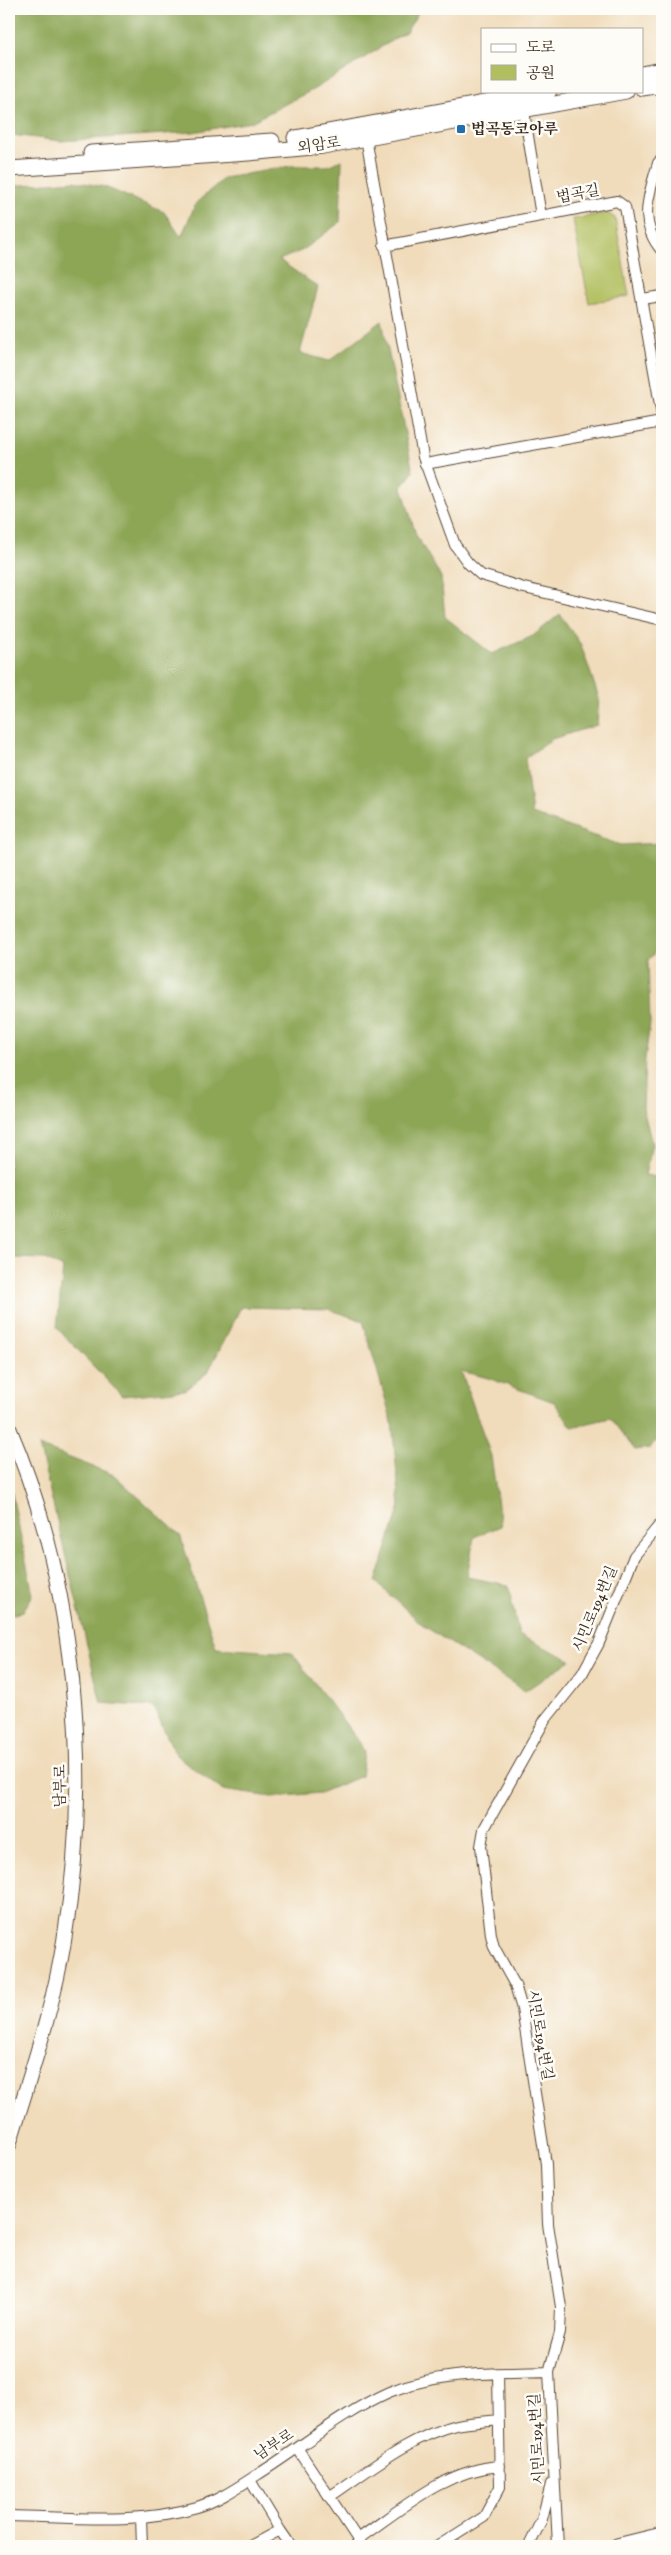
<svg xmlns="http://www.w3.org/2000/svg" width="671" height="2555" font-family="'IM FELL English','Noto Serif KR',serif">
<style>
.green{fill:#b2bf61;stroke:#767440}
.forest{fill:#8da657;stroke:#64683a}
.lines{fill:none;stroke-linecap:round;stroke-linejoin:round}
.minor-casing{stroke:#564535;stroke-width:12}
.tertiary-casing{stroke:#564535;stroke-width:16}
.secondary-casing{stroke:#564535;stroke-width:17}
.minor{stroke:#fff;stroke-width:10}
.tertiary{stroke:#fff;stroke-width:14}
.secondary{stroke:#fff;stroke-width:15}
.poi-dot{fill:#1f6fb2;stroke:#fdfcf7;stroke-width:2}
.labels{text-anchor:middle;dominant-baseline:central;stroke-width:5;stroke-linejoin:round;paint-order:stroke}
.poi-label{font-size:15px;font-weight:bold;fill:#3b2a1e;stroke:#fdfcf7;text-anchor:start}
.street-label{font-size:15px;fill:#3b2a1e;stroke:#fdfcf7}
</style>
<rect width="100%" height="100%" fill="#fdfcf7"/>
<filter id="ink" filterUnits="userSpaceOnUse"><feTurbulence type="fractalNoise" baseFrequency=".02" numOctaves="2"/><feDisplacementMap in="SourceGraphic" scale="10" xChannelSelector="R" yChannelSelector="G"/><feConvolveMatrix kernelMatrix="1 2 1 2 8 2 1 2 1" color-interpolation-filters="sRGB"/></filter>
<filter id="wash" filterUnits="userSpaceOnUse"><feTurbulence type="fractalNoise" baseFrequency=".0096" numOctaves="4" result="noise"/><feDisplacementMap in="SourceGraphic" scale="20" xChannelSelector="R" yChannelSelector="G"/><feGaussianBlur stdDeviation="1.12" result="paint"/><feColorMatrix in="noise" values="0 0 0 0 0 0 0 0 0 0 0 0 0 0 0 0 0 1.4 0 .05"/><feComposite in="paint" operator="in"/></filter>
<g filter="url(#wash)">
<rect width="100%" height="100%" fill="#f0dbba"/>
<path class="green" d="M607,213L615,218L629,296L589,303L573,219Z"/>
<path class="forest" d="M9,9H420L407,31L316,88L251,122L193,132L61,141L12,135L9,131Z
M342,160L340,222L303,250L279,260L318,287L300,353L329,361L382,321L413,472L402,487L416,535L441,577L445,617L492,654L533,636L560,614L581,645L599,698L597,725L552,739L525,758L532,814L620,845L662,843V945L648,960L650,1023L645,1059L643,1108L652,1144L645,1175L662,1178V1434L650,1448L635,1450L610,1418L572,1427L554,1402L488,1378L461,1371L491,1456L501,1526L474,1537L467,1577L508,1585L519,1635L571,1660L525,1691L424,1626L376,1582L400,1506L392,1422L363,1321L328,1309L241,1307L208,1372L185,1390L122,1396L57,1328L63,1268L45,1259L9,1258V186L74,181L105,187L164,212L181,237L196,203L224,178L291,166H327Z
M39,1446L114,1475L180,1535L216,1648L292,1653L360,1743L364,1753L361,1776L320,1793L272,1797L222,1790L176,1755L153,1707L101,1703Z
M9,1480L33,1595L23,1611L9,1616Z"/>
</g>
<g filter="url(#ink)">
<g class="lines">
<g class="minor-casing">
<path id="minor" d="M523,105L541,216L617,201L625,207L662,416
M366,138L423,457L455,545L468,563L481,575L524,588L662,620
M662,159L658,163C649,195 637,222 662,251
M384,246L541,216
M642,299L662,296
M425,464L662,422
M298,2449L362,2546
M250,2480L280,2530
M329,2497C368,2471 410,2436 457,2425C470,2422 485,2422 499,2420
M9,2516C71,2517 136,2525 197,2507C220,2500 238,2487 257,2475C300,2448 342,2413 389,2392C439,2371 495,2374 549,2372
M141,2517L142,2546
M358,2539C402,2509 444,2470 500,2466
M250,2546L280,2530L291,2546
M438,2546L484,2517L500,2487L498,2374
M529,2546L542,2519L551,2484
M558,2546L549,2372L560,2333L561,2307L548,2224L546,2164L522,2009L515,1985L494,1947L491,1935L481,1846L484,1829L545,1720L582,1674L599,1643L634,1556L662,1522"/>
</g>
<g class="tertiary-casing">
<path id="tertiary" d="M9,1428C76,1584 92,1774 64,1941C53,2010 29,2078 9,2145"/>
</g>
<g class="secondary-casing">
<path id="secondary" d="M642,74L662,70
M642,88L662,85
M295,138L549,91
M91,153L272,141
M9,169L248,153L323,146L626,91
M617,2546L662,2535"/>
</g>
<use href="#minor" class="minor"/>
<use href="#tertiary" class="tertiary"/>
<use href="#secondary" class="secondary"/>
</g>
</g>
<rect class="poi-dot" x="456" y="124" width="10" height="10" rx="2.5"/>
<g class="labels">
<g class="poi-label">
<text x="471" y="129">법곡동코아루</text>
</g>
<g class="street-label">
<text transform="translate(319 145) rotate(-8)">외암로</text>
<text transform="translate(578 194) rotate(-11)">법곡길</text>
<text transform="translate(595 1609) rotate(-67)">시민로194번길</text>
<text transform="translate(60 1786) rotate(-90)">남부로</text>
<text transform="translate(540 2035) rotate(80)">시민로194번길</text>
<text transform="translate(537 2439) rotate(-93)">시민로194번길</text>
<text transform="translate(274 2445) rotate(-33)">남부로</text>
</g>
</g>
<rect width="671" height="2555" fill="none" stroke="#fdfcf7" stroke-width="30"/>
<rect x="481" y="28" width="162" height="65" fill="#fdfcf7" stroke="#afa8a0"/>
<rect x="491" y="44" width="25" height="8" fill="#ffffff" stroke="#afa8a0"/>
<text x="526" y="52" font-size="15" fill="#3b2a1e">도로</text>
<rect x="491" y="65" width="25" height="15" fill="#b2bf61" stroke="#afa8a0"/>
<text x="526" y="78" font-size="15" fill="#3b2a1e">공원</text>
</svg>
